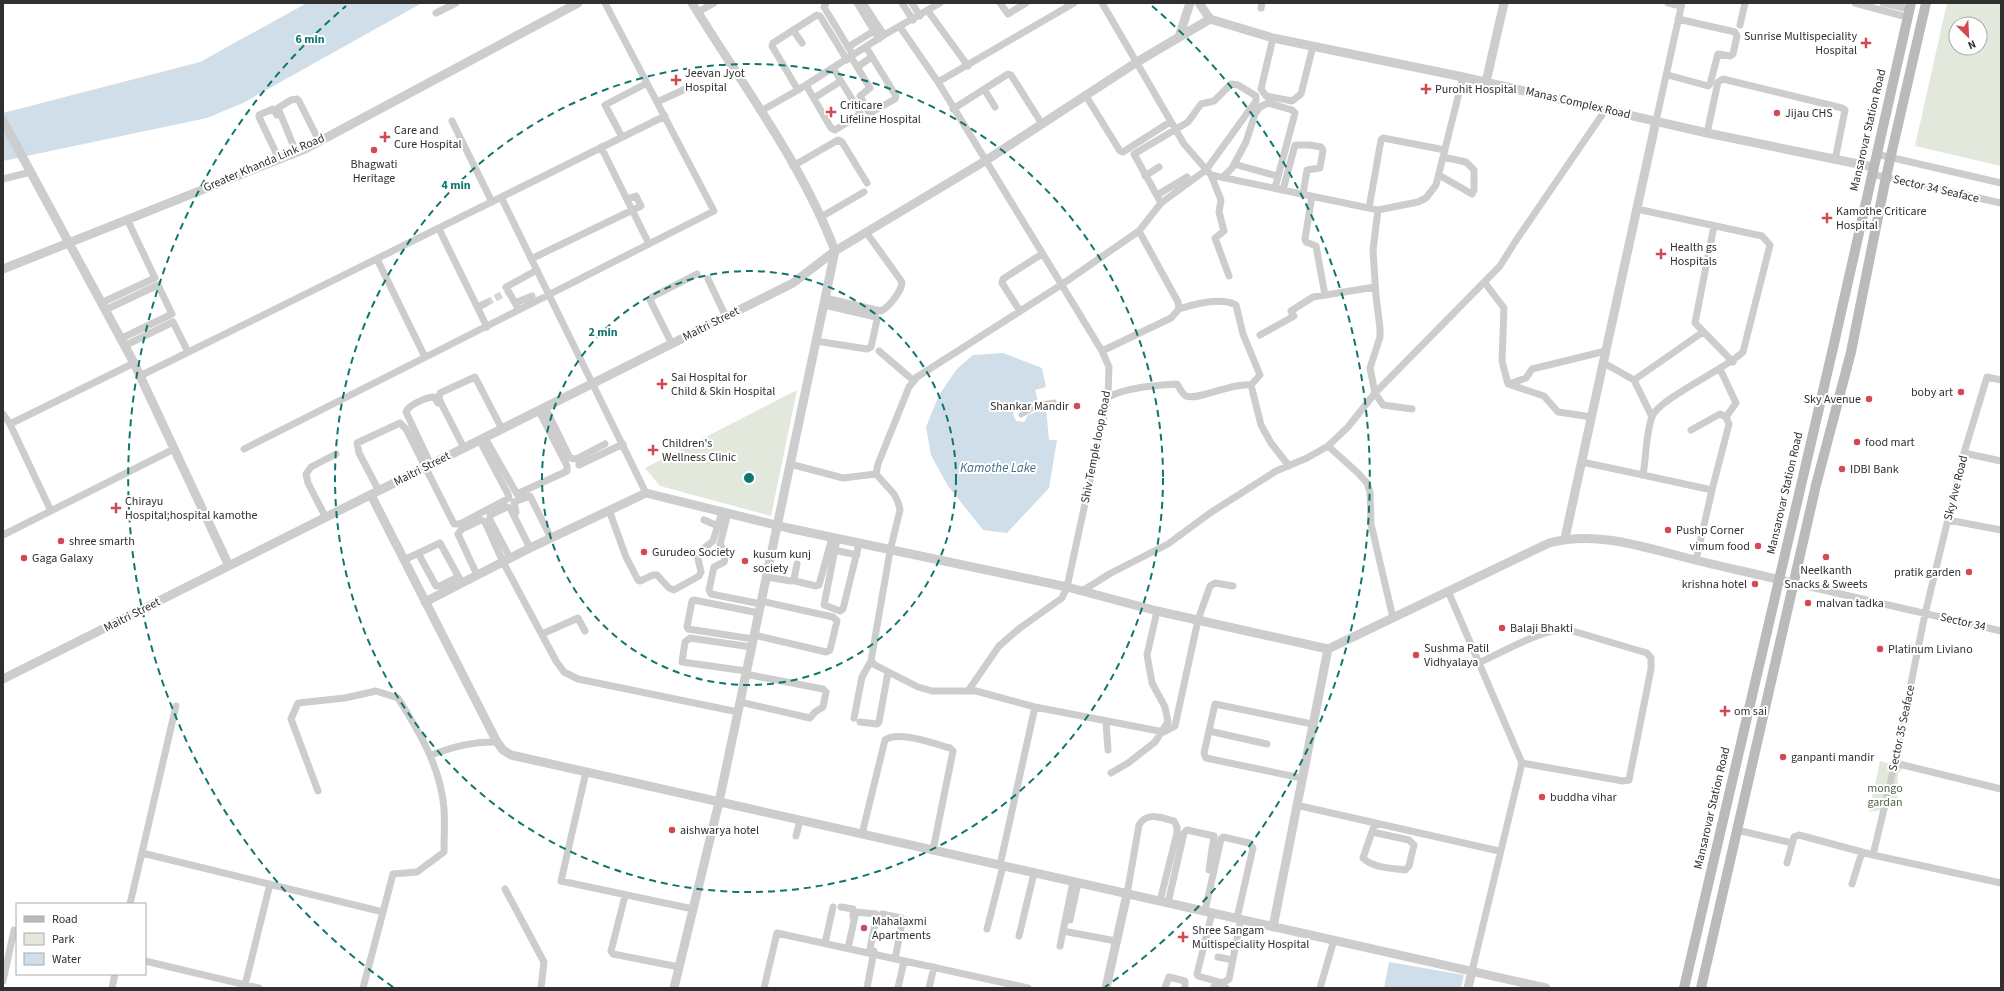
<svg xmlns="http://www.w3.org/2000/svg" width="2004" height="991" font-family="'Source Sans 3',sans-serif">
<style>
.green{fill:#e3e8dd;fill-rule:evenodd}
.water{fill:#cfdee9}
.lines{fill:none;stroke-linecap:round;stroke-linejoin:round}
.minor-tunnel{stroke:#d6d6d6;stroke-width:7;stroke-dasharray:7 3.5;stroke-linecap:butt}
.pedestrian{stroke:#cdcdcd;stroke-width:5}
.minor{stroke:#cdcdcd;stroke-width:7}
.tertiary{stroke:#cdcdcd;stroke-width:9}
.secondary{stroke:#bababa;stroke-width:10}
.ring{fill:none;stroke:#0f766e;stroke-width:2;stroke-dasharray:7 5}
.poi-dot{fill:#d14951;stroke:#fff;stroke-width:1.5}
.labels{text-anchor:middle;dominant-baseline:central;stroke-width:4;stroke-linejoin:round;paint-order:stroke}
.poi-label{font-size:12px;fill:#303030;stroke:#fff;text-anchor:start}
.street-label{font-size:12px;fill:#303030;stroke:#fff}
.park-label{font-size:12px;fill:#536743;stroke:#fff}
.water-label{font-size:13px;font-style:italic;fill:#476f89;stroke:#fff}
.centre{fill:#0f766e;stroke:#fff;stroke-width:2}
.ring-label{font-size:12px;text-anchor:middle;font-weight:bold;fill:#0f766e;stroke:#fff;stroke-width:4;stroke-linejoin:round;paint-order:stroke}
</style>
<rect width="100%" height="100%" fill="#fff"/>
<path class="green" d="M1947,3H2001V166L1915,146ZM1956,24H1980V48H1956Z
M797,390L771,516L660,486L645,468Z
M1880,761L1904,768L1898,773L1897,807L1869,812Z"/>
<path class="water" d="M307,3H422L243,103L207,118L3,161V113L200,62Z
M1003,353L1042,368L1046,387L1035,390L1038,401L1026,408H1017L1013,414L1016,421L1024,422L1028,415L1046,408L1049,440H1057L1049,488L1007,533L983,530L948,486L931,455L926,427L939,395L957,369L973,355Z
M1389,962L1464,975L1461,988H1384Z"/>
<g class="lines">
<path class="minor-tunnel" d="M486,303L505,293"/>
<path class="pedestrian" d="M1021,415L1041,404L1054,402"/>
<path class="minor" d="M826,3L824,7L853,55
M857,3L879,39
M863,3L884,35
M902,3L913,20
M912,3L920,16
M1000,3L1008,14L1026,3
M1102,3L1184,144L1211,175L1378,210L1418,202L1426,198L1436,185L1463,77
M1668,3L1681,6
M1855,3L1907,17
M1883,3L1909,9
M1261,8L1262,3
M928,11L968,66
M698,12L714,3
M436,13L456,3
M1740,25L1745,3
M900,27L938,82L1102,351L1109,367L1108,397L1067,587L1062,598L1020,628L999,646L968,691
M793,30L802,43
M1273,38L1261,89L1266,96L1292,101L1301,94L1313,46
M848,47L874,31
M851,57L870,88L860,96L868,111L872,112L895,99L896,96L866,47
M857,67L872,57
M1668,75L1708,86L1710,84L1718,54L1730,56L1733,54L1737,36L1735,32L1678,19
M938,82L1074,3
M806,85L831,128L835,130L859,115L860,112L833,68
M984,89L995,107
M798,90L772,46L773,43L817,15L820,16L847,60
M1086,96L1120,151L1123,152L1170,122
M814,98L841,81
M657,102L692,86
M953,109L1008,74L1011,75L1042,124
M761,111L798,90L884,35L940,3
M277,115L273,109L259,115V117L279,159
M452,121L492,202
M1656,121L1682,3
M1707,133L1718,82L1723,79L1842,108L1845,110L1835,160
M622,137L605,105L647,83
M601,147L649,244
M296,152L278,108L291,100L297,99L299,101L319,141
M1876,154L2001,183
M1234,164L1277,176
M793,166L838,140L842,142L867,183
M1871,174L2001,203
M1211,175L1221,200L1219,212L1224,231L1215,238L1229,276
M1145,176L1159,167
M1223,177L1232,168L1246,142L1255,114L1260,107L1268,103L1292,110L1295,113L1275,188
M1438,178L1439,175L1472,194L1474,190V170L1466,162L1443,157
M3,179L31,172
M1283,190L1295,145H1310L1321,147L1323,150L1320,168L1307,170L1303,194
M1157,195L1187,177
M1312,196L1305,239L1306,242L1316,246L1325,295
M501,197L646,493
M1161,203L1134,154L1188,122L1201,104L1214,101L1231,84L1238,85L1256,96V101L1206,170L1161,203L1139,231L1061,285L917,377L909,387L878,464L876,474L894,494L898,502L900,510L890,551L871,661L875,665L918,687L932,691H976L1035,707L1164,732L1175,726L1198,620L1210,586L1215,583L1233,586
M1369,208L1381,140L1383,138L1445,150
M1637,209L1762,236L1770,245L1743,352C1724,370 1658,399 1652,417C1646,432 1646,459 1643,475L1712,490L1696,560
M821,217L864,192
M1714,226L1695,323L1733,362
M439,229L487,327
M377,259L425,357
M531,259L641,206L636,196L627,199
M708,279L726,317
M1485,283L1504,308L1502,361L1508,384L1544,396L1558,412L1592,417
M825,298L881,311C889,307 902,291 902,282L866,232
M101,303L155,278L127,219
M515,303L532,296
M478,307L486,303
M1179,309C1194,304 1221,297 1236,305L1243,334L1260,375L1251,385
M105,310L158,285L172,314L120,339
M519,310L506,287L537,270
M1020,311L1002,283L1003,279L1042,254
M1260,335L1294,316L1291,311L1313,297L1375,287
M816,341L867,349L871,347L877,320L876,317L824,305
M672,344L650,300L652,297L697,274
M124,346L173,322L188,352
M879,351L914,381
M1102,351L1171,318L1179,309L1178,302L1139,231
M1604,363L1634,380L1703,332
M1720,369L1736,403L1726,417
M140,376L665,116
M1634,380L1652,417
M1509,384L1526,378L1532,369L1606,351
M1108,397C1129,387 1153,386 1177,384C1179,387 1182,394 1186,396C1198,401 1233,382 1251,385L1261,425L1271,443L1289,466
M545,407L570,458L576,459L605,444
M1412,409L1383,405L1375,393L1500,266L1515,242L1606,109
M3,414L10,424
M1691,430L1720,414L1726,417L1729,424L1712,490
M485,438L517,494L563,473L567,471V466L539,411
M1328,446L1358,473L1367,483L1370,492L1371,524L1393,618
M464,448L439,399L440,393L475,377L502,429
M244,449L714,211L605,3
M1964,453L2001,461
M1582,462L1643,475
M790,464L843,478L876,474
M431,465L406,412C408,405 427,397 434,397L438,403
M579,465L623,444
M379,491L359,453L357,443L400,423L406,429L454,524H460L509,498L508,494L480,441
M609,510L626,557L638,580L640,581L653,575H657L669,588L674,590L699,576L701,572L697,554L713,541L722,512
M51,511L10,424L134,363
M516,512L514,502L530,496L551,538
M728,513L720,545C725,551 727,555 724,562L714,567L709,590L711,594L761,604
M326,518L308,483L306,474L311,467L336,454
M704,520L718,526
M1948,520L2001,530
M3,535L174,449
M837,539L824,605L840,611L843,609L859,544
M834,550L857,555
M418,553L436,586H440L458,577
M510,558L490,520V515L507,507L510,508L530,548
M404,560L440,543L462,583
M797,564L794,579L795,581L816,586L819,585L832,538
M477,575L458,534L462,529L481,520L485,522L503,562L556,661L564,672L578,679L738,712
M767,577L791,581
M1793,583L2001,631
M1082,591L1111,573L1168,544L1210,513L1276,471L1307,458L1328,446L1348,427L1375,393L1370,368L1380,337V328L1376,296L1373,250L1378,210
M1448,591L1522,763L1472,971
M542,634L578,618L585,631
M754,635L826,652L830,650L837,621L833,617L761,601
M753,639L688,629L687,627L692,601L694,600L759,613
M1478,663C1501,653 1542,629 1566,629L1647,653L1651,658V669L1629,780L1623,781L1522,763
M746,671L682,662L685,642L690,638L751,647
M740,702L810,718L815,712L823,707L826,692L823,689L745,674
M854,718L862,677L871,661
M860,722L877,724L879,722L888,672
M1106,722L1108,750
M1209,731L1267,744
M431,755C453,747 473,741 497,742
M1895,763L2001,789
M586,772L561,881L693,909
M1111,773L1128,763L1155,742L1168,722L1165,707L1152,683L1147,655L1157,611
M1301,778L1206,758L1204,753L1215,704L1312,724
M318,791L291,719L298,703L345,698L376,691L398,698C420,733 440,766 444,808C445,823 444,838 444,852L417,872L393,874L363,988
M1296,805L1499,851
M1737,830L1792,843
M1372,832L1409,840L1414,845L1409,866L1405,870C1391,868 1373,868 1363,858L1375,823
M862,834L885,740C898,730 935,744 950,748L953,751L933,850
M796,836L800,820
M142,853L383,912
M1873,855L1895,763L1925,614L1964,453L1987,377L2001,380
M1787,863L1794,837L1799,835L1873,855L2001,883
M1000,865L1035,707
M1852,884L1862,852
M505,889L544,962L541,988
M1127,894L1139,825C1147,811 1161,818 1174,821L1177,827V833L1160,901
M625,896L611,951L613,954L679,967
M1168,903L1184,833L1187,830L1214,836L1209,870
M130,904L176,706
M841,907L853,909V917
M1205,911L1221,839L1223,837L1249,843L1253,848L1237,918
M1212,913L1197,974L1198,976L1223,983L1229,979L1241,919
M1070,920L1078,883
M879,923L882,914L901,918
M987,929L1003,866
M1068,932L1116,941
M1019,936L1034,873
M825,943L833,907
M1060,946L1073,882
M848,948L856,912L876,914L877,915L869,953
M1218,957L1233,960
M895,959L902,923
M145,961L259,988
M3,981L14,930L17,931
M245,985L270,884
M112,988L115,974
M764,988L777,933L1028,988
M867,988L874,951
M898,988L904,961
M929,988L934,967
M1165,988L1169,977L1185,981V988
M1213,988L1215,985L1226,988
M1320,988L1334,940"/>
<path class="tertiary" d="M1199,3L1210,19L1273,38L1463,77L1707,133L1873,167
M1179,37L1190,3
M1486,82L1504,3
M3,121L134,363L229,566
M3,269L305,149L578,3
M371,495L497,742L503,750L511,755L1546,988
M1565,538L1656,121
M425,602L530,548L646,493L788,528L1067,587L1157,611L1328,649L1549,543C1599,530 1646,548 1695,560C1728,568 1761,575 1793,583
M3,679L793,283L835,251L985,161L1137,62L1210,19
M1273,927L1328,649
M674,988L719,802L835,251C802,163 741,83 692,3
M1106,988L1127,894
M1468,988L1472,971"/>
<path class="secondary" d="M1684,988L1833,348L1911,3
M1701,988L1816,485L1851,352L1886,177L1926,3"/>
</g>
<g class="ring">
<circle cx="749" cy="478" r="207"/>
<circle cx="749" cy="478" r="414"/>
<path d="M393 987A621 621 0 0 1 346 6M1152 6A621 621 0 0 1 1105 987"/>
</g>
<g class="poi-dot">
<path d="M1864 37h4v4h4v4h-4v4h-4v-4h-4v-4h4z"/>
<path d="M674 74h4v4h4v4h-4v4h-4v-4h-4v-4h4z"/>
<path d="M1424 83h4v4h4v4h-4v4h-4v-4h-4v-4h4z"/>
<path d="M829 106h4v4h4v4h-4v4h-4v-4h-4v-4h4z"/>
<circle cx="1777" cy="113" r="4"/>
<path d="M383 131h4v4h4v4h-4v4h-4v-4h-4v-4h4z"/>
<circle cx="374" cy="150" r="4"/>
<path d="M1825 212h4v4h4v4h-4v4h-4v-4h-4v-4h4z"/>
<path d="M1659 248h4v4h4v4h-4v4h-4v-4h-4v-4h4z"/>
<path d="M660 378h4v4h4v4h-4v4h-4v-4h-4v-4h4z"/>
<circle cx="1961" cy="392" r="4"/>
<circle cx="1869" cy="399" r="4"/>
<circle cx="1077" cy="406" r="4"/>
<circle cx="1857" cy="442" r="4"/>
<path d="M651 444h4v4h4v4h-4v4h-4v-4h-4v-4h4z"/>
<circle cx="1842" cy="469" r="4"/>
<path d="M114 502h4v4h4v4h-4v4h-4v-4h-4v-4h4z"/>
<circle cx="1668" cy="530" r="4"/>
<circle cx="61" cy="541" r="4"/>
<circle cx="1758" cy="546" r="4"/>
<circle cx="644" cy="552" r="4"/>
<circle cx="1826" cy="557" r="4"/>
<circle cx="24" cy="558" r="4"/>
<circle cx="745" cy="561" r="4"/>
<circle cx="1969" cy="572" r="4"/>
<circle cx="1755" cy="584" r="4"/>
<circle cx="1808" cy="603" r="4"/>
<circle cx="1502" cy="628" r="4"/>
<circle cx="1880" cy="649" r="4"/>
<circle cx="1416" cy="655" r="4"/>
<path d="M1723 705h4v4h4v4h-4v4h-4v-4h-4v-4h4z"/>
<circle cx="1783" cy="757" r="4"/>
<circle cx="1542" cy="797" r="4"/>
<circle cx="672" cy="830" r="4"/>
<circle cx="864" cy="928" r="4"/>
<path d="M1181 931h4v4h4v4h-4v4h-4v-4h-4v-4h4z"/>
</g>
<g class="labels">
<g class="poi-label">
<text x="1857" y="36" text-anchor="end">Sunrise Multispeciality<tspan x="1857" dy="14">Hospital</tspan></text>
<text x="685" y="73">Jeevan Jyot<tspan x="685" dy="14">Hospital</tspan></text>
<text x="1435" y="89">Purohit Hospital</text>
<text x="840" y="105">Criticare<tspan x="840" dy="14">Lifeline Hospital</tspan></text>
<text x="1785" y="113">Jijau CHS</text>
<text x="394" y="130">Care and<tspan x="394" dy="14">Cure Hospital</tspan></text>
<text x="374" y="164" text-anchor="middle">Bhagwati<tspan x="374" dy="14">Heritage</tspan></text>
<text x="1836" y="211">Kamothe Criticare<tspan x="1836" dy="14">Hospital</tspan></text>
<text x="1670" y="247">Health gs<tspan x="1670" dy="14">Hospitals</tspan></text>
<text x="671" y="377">Sai Hospital for<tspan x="671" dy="14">Child &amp; Skin Hospital</tspan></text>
<text x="1953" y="392" text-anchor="end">boby art</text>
<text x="1861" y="399" text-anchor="end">Sky Avenue</text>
<text x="1069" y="406" text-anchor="end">Shankar Mandir</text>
<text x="1865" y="442">food mart</text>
<text x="662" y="443">Children's<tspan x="662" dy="14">Wellness Clinic</tspan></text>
<text x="1850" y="469">IDBI Bank</text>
<text x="125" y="501">Chirayu<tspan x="125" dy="14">Hospital;hospital kamothe</tspan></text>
<text x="1676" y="530">Pushp Corner</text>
<text x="69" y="541">shree smarth</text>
<text x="1750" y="546" text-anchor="end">vimum food</text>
<text x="652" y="552">Gurudeo Society</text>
<text x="753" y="554">kusum kunj<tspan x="753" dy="14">society</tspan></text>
<text x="32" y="558">Gaga Galaxy</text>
<text x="1826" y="570" text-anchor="middle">Neelkanth<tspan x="1826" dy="14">Snacks &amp; Sweets</tspan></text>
<text x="1961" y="572" text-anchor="end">pratik garden</text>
<text x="1747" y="584" text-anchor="end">krishna hotel</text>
<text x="1816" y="603">malvan tadka</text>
<text x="1510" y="628">Balaji Bhakti</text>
<text x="1424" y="648">Sushma Patil<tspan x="1424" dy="14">Vidhyalaya</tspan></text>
<text x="1888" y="649">Platinum Liviano</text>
<text x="1734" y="711">om sai</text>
<text x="1791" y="757">ganpanti mandir</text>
<text x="1550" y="797">buddha vihar</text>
<text x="680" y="830">aishwarya hotel</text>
<text x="872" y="921">Mahalaxmi<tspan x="872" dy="14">Apartments</tspan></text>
<text x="1192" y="930">Shree Sangam<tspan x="1192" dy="14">Multispeciality Hospital</tspan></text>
</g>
<g class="street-label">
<text transform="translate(1578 103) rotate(13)">Manas Complex Road</text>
<text transform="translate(1868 130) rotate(-77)">Mansarovar Station Road</text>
<text transform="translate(264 163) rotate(-23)">Greater Khanda Link Road</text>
<text transform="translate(1936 189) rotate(13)">Sector 34 Seaface</text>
<text transform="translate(711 324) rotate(-27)">Maitri Street</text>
<text transform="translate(1096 447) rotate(-79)">Shiv Temple loop Road</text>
<text transform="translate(422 469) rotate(-27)">Maitri Street</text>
<text transform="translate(1956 488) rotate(-76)">Sky Ave Road</text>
<text transform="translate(1785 493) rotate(-77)">Mansarovar Station Road</text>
<text transform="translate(132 615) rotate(-27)">Maitri Street</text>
<text transform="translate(1963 622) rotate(13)">Sector 34</text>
<text transform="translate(1902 728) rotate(-78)">Sector 35 Seaface</text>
<text transform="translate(1712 808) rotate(-77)">Mansarovar Station Road</text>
</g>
<g class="park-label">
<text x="1885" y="788">mongo<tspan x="1885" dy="14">gardan</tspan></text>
</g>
<g class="water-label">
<text x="998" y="468">Kamothe Lake</text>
</g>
</g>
<circle cx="749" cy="478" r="6" class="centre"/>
<g class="ring-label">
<text x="310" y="43">6 min</text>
<text x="456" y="189">4 min</text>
<text x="603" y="336">2 min</text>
</g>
<rect width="2004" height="991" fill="none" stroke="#303030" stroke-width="8"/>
<rect x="16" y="903" width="130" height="72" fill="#ffffff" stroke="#acacac"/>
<rect x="24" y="916" width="20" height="6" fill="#bababa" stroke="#acacac"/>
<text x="52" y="923" font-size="12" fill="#303030">Road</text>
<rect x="24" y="933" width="20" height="12" fill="#e3e8dd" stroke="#acacac"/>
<text x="52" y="943" font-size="12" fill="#303030">Park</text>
<rect x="24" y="953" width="20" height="12" fill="#cfdee9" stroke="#acacac"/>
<text x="52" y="963" font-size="12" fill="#303030">Water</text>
<g transform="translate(1968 36) rotate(156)"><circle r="19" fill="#ffffff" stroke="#acacac"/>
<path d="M0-3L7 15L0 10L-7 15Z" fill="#d14951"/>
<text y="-6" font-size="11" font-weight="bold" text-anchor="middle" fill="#303030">N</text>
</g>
</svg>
